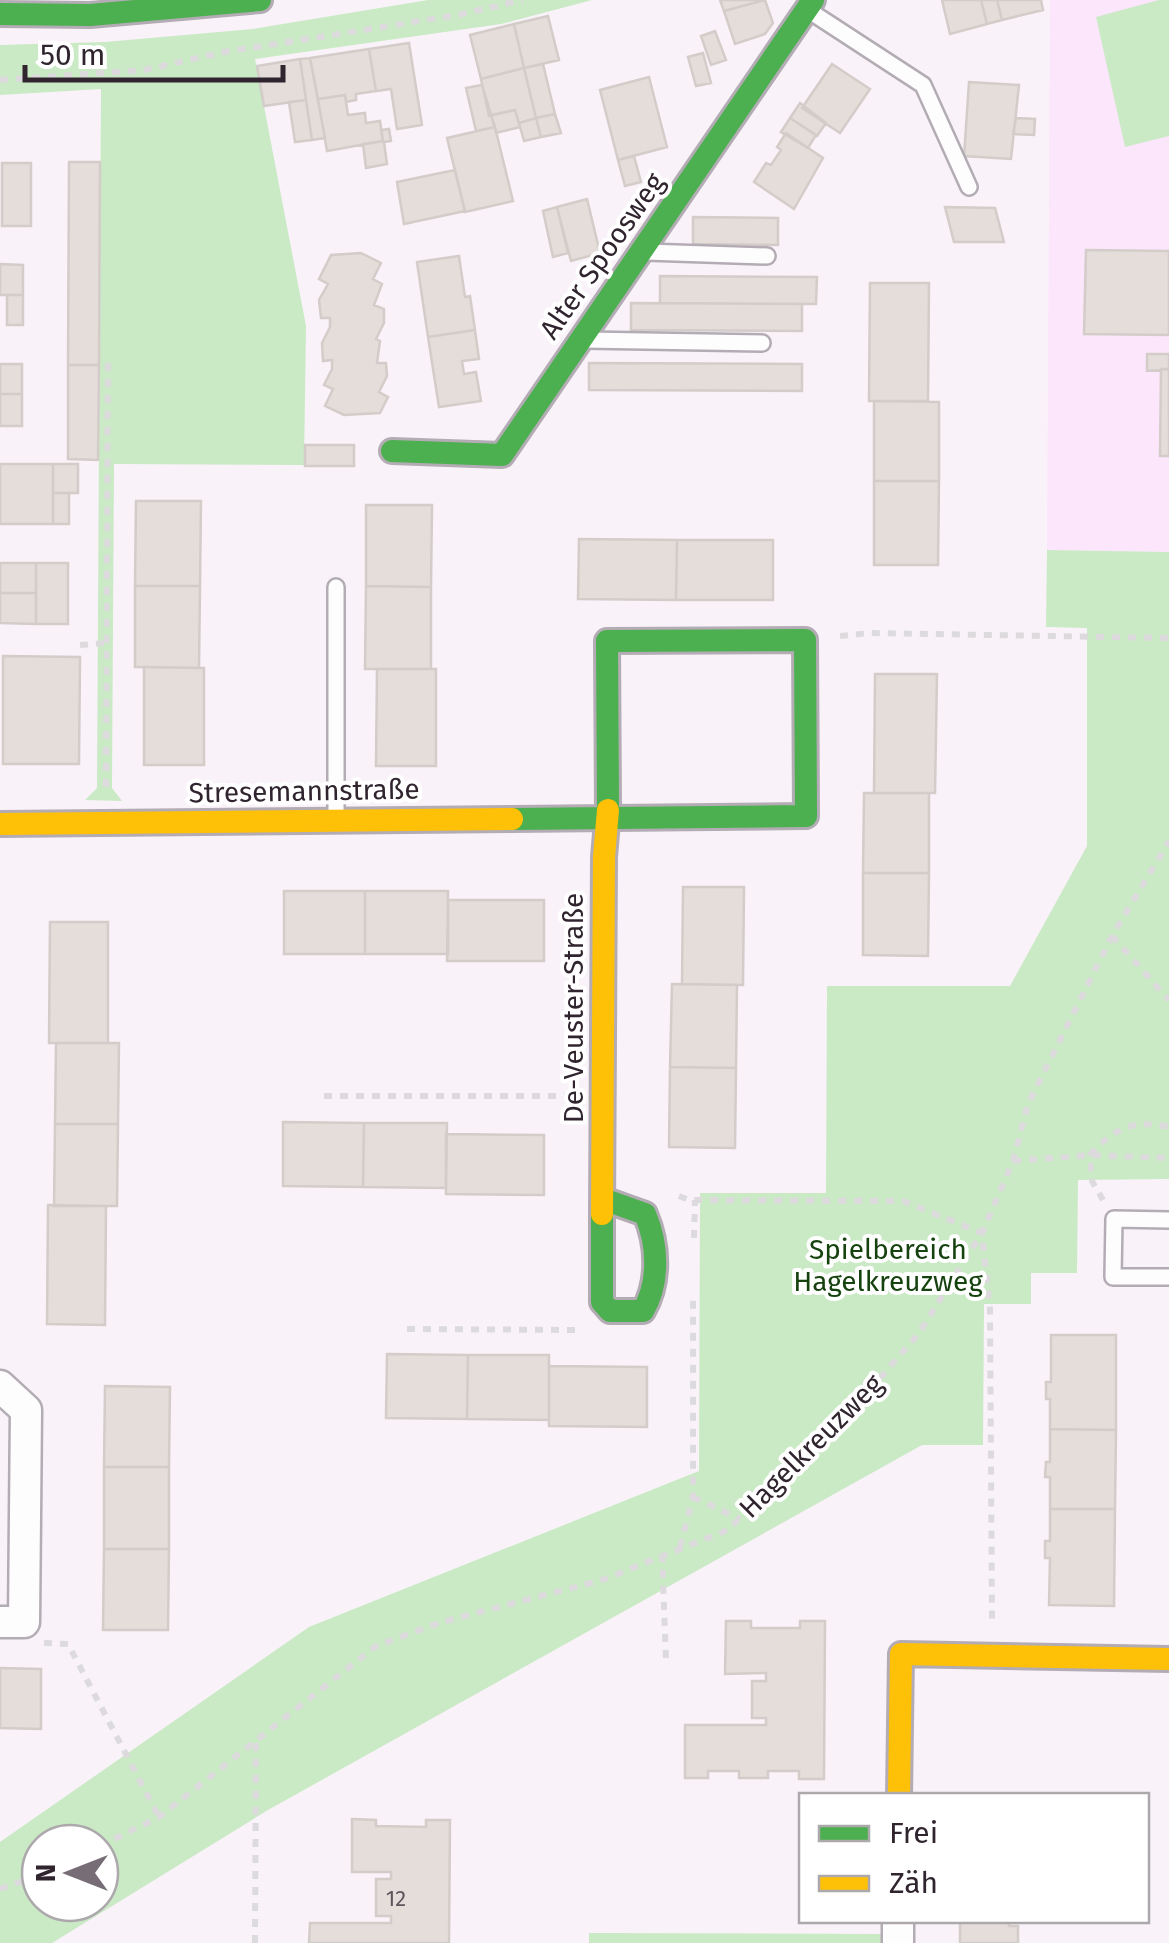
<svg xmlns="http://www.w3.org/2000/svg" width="1169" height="1943" font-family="'Fira Sans',sans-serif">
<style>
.built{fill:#fce6fb}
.green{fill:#cae9c5;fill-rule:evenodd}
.building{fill:#e4ddda;stroke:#d3ccc9;stroke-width:2.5}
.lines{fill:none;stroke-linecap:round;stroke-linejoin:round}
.lane-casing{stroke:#b4acb4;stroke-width:20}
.street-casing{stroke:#b4acb4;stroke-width:35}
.fast-casing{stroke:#b4acb4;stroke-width:28}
.slow-casing{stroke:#b4acb4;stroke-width:28}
.path{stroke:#dcdadc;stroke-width:6;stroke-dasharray:8 8;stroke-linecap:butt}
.lane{stroke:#fefdfe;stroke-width:15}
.street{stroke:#fefdfe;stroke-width:30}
.fast{stroke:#4caf50;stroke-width:22}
.slow{stroke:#ffc107;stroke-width:22}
.labels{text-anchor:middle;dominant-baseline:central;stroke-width:8;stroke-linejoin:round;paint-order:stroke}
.number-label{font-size:22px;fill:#5e545b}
.street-label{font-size:28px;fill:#30252f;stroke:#fff}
.park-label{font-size:28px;fill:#16420f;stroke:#fff}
</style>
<rect width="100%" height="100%" fill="#f9f3f9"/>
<path class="built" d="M1050,0H1169V552L1047,550Z"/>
<path class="green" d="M428,0H592L501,24L255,59L306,326L304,465L114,464L112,788L122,801L85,800L97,788L101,89L0,95V45L105,42L253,29Z
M1159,0H1169V136L1125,147L1096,17Z
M1047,550L1169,552V1179L1078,1180L1077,1273H1031V1304H984L983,1445H922L268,1810L52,1943H0V1842L309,1627L699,1471L700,1193H826L827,986H1010L1087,846V628L1046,627ZM40,1843H100V1903H40Z
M589,1933L885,1934V1943H589Z"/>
<path class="building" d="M720,0H765L724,11Z
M765,0L773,23L765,34L735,44L724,11Z
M942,0H981L987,24L950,34Z
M981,0H997L1002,20L987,24Z
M997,0H1041L1043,10L1002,20Z
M548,16L559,60L524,68L514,24Z
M514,24L524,68L481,79L470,35Z
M715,31L726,60L711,65L701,36Z
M409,43L422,125L397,129L391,89L376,91L369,49Z
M369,49L376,91L356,94V100L346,102L345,95L318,99L310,58Z
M703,53L711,83L696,86L688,57Z
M310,58L325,138L312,140L300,59Z
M300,59L306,100L264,106L257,66Z
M543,64L555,114L536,118L524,68Z
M832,64L870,89L840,133L802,108Z
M524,68L536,118L519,123L515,110L489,116L481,79Z
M649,77L667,147L618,160L600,90Z
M969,82L1019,85L1011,159L964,156Z
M482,85L495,127L476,131L466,88Z
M345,95L348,115L365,113L366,123L380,121L383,141L327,151L318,99Z
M306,100L312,140L295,142L289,102Z
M800,103L826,123L817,136L790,118Z
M515,110L520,127L496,133L491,115Z
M555,114L561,133L541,137L536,118Z
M536,118L541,137L524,141L519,123Z
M790,118L816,135L808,148L781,132Z
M1016,118L1035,119L1034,135L1013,134Z
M495,127L513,201L465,212L447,138Z
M389,129L391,141L384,142L387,164L366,168L363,144L383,141L381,130Z
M786,133L823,158L794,209L754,182L766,163L771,165L781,150L777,147Z
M634,156L641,182L625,186L618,160Z
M69,162H100L99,365H68Z
M2,163H31V226H2Z
M455,170L465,211L404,224L397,182Z
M587,199L600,253L571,261L557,207Z
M557,207L568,253L553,257L543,211Z
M945,207L995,208L1004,242H954Z
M693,217L778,218V245L693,244Z
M1086,250L1169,251V335L1084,334Z
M361,253L381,263L373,279L382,284L374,305L384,309V323L376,339L380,341L377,363H386L387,376L379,392L388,397L380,413L344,415L325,406L333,389L324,385L332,369V360L323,361L322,343L330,327V318H321L319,300L328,284L319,279L331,255Z
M459,256L465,297L470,296L475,330L428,337L417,262Z
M0,264L23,265V295H0Z
M660,276L817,277L816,304L660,303Z
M870,283H929L928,401H869Z
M7,295H23V325H7Z
M631,303L802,304V331L631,330Z
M475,330L479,359L462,361L464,374L476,372L481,401L439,407L428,337Z
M1147,354H1169V369L1147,371Z
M589,363L802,364V391L589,390Z
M0,364H22V394H0Z
M68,365H99L98,460L68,459Z
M1161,369H1169V456H1160Z
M0,394H22V426H0Z
M874,401L939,402V481H874Z
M305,445H354V466H305Z
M0,464H53V524H0Z
M53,464H78V493H53Z
M874,481H939L938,565H874Z
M53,493H69V524H53Z
M136,501H201L200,586H135Z
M366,505H432L431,587L366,586Z
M579,539L677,540L676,600L578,599Z
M677,540H773V600H676Z
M0,563H36V593H0Z
M36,563H68V624H36Z
M135,586H200L199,668L135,667Z
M366,586L431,587V669H365Z
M0,593H36V624L0,623Z
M3,656L80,657L79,764H3Z
M144,667L204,668V765H144Z
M377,669H436V766H376Z
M875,674H937L935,793H874Z
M864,793H929V873H863Z
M863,873H929L928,956L863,955Z
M683,887H744L743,985L682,984Z
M284,891H365V954H284Z
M365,891H448V954H365Z
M448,900H544V961H447Z
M50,922H108V1043H49Z
M672,984L737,985L736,1068L670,1067Z
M56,1043H119L118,1124H55Z
M670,1067L736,1068L735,1148L669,1147Z
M283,1122L364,1123L363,1187L283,1186Z
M364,1123H447L446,1188L363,1187Z
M55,1124H118L117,1206H54Z
M446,1134L544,1135V1195L446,1194Z
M48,1205L106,1206L105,1325L47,1324Z
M1051,1335H1116V1430L1050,1429V1399H1046V1382H1051Z
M387,1354L468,1355L467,1419L386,1418Z
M468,1355H549V1420L467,1419Z
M549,1366L647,1367V1427L549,1426Z
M105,1386L170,1387L169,1467H104Z
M1050,1429L1116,1430L1115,1509H1050V1477H1045L1046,1462H1050Z
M104,1467H169V1549H104Z
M1050,1509H1115L1114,1606L1049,1605L1050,1558H1045V1541H1050Z
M104,1549H169L168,1630H103Z
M726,1621H751V1628H800V1621H825L824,1779H799V1771H768V1778H739V1771H708V1778H685V1725H766V1718H752V1681H766V1673L725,1674Z
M0,1668L41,1669V1729L0,1728Z
M352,1819L376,1820V1826L426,1827V1820H450L449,1943H309L310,1923H391V1916H376V1879H391V1872H352Z
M960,1920H1009V1926H1018V1943H960Z"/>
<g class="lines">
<g class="lane-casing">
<path id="lane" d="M808,10L923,85L969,187
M646,252L767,256
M585,340L762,343
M336,587V818
M1169,1220L1114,1219L1113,1277H1169"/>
</g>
<g class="street-casing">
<path id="street" d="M0,1386L26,1410L24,1622H0
M898,1943V1920"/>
</g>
<g class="fast-casing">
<path id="fast" d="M0,14L90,15L260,0
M392,451L502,455L813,0
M512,819L806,816L805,640L607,641L608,810
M602,1214V1302L610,1311H643C660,1282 658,1244 645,1214L603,1199"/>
</g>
<g class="slow-casing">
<path id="slow" d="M0,824L512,819
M602,1214L604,857L608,810
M899,1796L901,1654L1169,1659"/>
</g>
<path class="path" d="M0,80L144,70L225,52L458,15L523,0
M840,636L870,633L1169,638
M80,645L106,643
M106,787L108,355
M1112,936L1169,1000
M324,1096H568
M1013,1161L1090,1155L1169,1158
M679,1196L689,1200L903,1201L982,1233L990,1310L992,1620
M1103,1200L1092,1181L1090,1155C1114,1128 1133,1119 1169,1127
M694,1238L695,1200
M407,1329L576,1330
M693,1497L740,1519
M680,1547L693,1497V1296
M662,1554L666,1660
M44,1643L68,1644L159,1817
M100,1846L159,1817L376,1646L442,1622L602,1580L723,1532L755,1507L834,1431L919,1333L982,1233L1013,1161L1028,1104L1112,936L1169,841
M0,1889L40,1875
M255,1943L256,1742"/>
<use href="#lane" class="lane"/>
<use href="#street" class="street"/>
<use href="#fast" class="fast"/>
<use href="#slow" class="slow"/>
</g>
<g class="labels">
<g class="number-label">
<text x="396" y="1898">12</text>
</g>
<g class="street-label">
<text transform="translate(602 256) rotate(-55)">Alter Spoosweg</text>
<text transform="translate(304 791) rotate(-1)">Stresemannstraße</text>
<text transform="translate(573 1008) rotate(-90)">De-Veuster-Straße</text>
<text transform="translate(811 1446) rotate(-45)">Hagelkreuzweg</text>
</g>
<g class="park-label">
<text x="888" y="1249">Spielbereich<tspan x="888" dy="32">Hagelkreuzweg</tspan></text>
</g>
</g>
<rect x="799" y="1793" width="350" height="130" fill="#ffffff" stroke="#aca8ac" stroke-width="2.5"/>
<rect x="819" y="1826" width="50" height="15" fill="#4caf50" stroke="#aca8ac" stroke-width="2.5"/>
<text x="889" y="1843" font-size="30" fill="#30252f">Frei</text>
<rect x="819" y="1876" width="50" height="15" fill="#ffc107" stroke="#aca8ac" stroke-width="2.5"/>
<text x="889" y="1893" font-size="30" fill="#30252f">Zäh</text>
<g transform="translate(70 1873) rotate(270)"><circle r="48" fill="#ffffff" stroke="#aca8ac" stroke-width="2.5"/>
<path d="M0-8L18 38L0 25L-18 38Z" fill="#766d76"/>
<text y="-15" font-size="28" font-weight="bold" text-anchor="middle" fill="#30252f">N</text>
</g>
<path d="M25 65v15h258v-15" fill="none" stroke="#30252f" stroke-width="5"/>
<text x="40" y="65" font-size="30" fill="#30252f" stroke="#ffffff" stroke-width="8" paint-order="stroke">50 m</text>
</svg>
